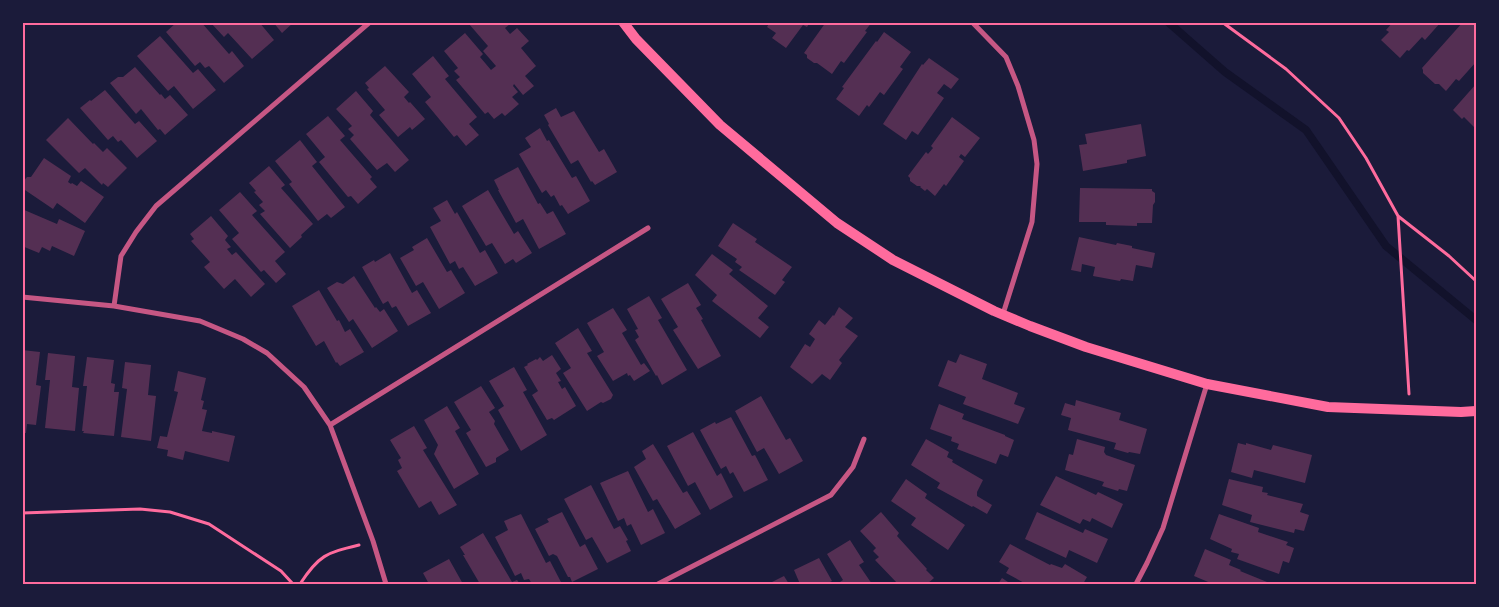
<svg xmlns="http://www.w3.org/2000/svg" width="1499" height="607" font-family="'Archivo Narrow',sans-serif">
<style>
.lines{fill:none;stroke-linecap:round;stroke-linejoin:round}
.stream{stroke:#12122b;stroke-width:8}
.building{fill:#542f53}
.path{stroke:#ff6b9d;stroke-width:3}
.minor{stroke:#c65784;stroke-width:5}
.secondary{stroke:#ff6b9d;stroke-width:10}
.neatline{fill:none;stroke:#ff6b9d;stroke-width:2}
</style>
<rect width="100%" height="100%" fill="#1b1b3a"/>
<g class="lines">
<path class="stream" d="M1168,22L1225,72L1306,130L1386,246L1476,320"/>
</g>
<path class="building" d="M177,22H201L229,54L232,51L244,66L224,83L209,66L205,68L200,62L195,66L166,32Z
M210,22H250L252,25L254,22H259L274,40L252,59L228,33L224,37Z
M273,22H294L282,33Z
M471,22H509L510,24L505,28L510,34L517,28L529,41L521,48L536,66L525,76L534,86L523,95L514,84L513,86L518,92L512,97L519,104L505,116L502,113L494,119L488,112L485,114L456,80L460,77L454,71L458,68L444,51L465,33L483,54L480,57L491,70L496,66L483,51L488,46L469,24Z
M770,22H810L807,27L803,25L786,48L772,38L776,33L767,27Z
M826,22H872L865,31L867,32L844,63L841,61L832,74L817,63H814L807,58V55L804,53Z
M1393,22H1441L1425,40L1422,37L1409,51L1407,50L1400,58L1381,40L1389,32L1386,30Z
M1463,22H1476V62L1459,81L1456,79L1446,91L1439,84H1435L1423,73V70L1422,68Z
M884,32L911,52L900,67L903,69L884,95L880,92L869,107L867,105L859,116L836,99L844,88L842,87L876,41L877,42Z
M160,36L193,73L198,69L216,90L193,109L174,86L168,91L137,56Z
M433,56L449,76L445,79L477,117L469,124L479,135L466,146L457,135L454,137L425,102L431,97L412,74Z
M929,58L959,79L951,89L944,84L937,93L944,98L918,135L912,131L906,140L883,124L922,64L923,65Z
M385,66L409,92L404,97L409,103L410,102L425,119L412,130L410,127L398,137L379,115L385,110L367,89L369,88L365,83Z
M135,67L160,95L161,94L165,99L170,95L188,115L165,135L160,129L158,130L141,109L136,114L110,83L118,77H123Z
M1476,84V126L1475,128L1464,117L1462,119L1453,110Z
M105,90L135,124L139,121L157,141L137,158L121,140L118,142L113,136L108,140L80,108L90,100L91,101Z
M356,91L373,111L370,115L409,160L395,172L387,163L377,170L350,139L354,135L348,129L352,126L336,109Z
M556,108L561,117L574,111L599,152L604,149L617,172L595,185L592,181L591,182L578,160L571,164L548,125L549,124L544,115Z
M328,116L345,136L340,140L372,177L370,179L377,187L358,204L351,196L348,197L319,162L325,157L306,134Z
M952,117L980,138L965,157L961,154L959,157L964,161L946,186L944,184L935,196L927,189L925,191L920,187L921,186H917L910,181V178L908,176L926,152L928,154L933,148L931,146Z
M68,118L93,144L94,143L103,152L107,148L127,168L108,187L103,183L102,185L85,168L79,173L46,140Z
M1141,124L1146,156L1127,160V163L1083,171L1079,145L1087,144L1085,134Z
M540,128L547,141L549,140L572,178L576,176L590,201L568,214L562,205L560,206L554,195L551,197L546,190L542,193L519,154L531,147L525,138Z
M300,140L317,162L312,166L345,207L331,218L327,214L318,221L289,184L292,182L275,161Z
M44,158L71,176L68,182L71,184L72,183L77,186L81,181L104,197L85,223L57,203L53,209L22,188V183L27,177H31Z
M269,166L285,185L281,188L313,224L301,235L302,237L290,248L260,214L265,211L259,205L263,202L254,192L256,191L249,183Z
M518,167L538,204L540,203L547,214L553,211L566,234L539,249L523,219L516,223L498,190H499L494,180Z
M1080,188L1152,189V191L1155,193V202L1153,205L1152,223H1137V226L1106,225V222H1079Z
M488,190L514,234L518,231L532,253L516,263L513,259L505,264L492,243L486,246L462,206Z
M240,192L257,211L252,215L285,252L275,261L286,274L276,283L264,270L261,272L232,239L239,233L219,210Z
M447,200L455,214L457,212L480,253L485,250L498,273L475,286L463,267L459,269L455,261L450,264L430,227L441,221L433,208Z
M22,209L57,224L59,219L85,231L74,256L52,246L50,251L42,247L39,253L22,246Z
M211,216L228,236L225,240L231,247L227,249L232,255L236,252L265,284L251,297L235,279L224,289L204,267L210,262L191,241L194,239L190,234Z
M733,223L757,239L755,242L792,267L782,280L785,282L775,295L739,270L742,267L735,262L737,259L718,246Z
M1079,237L1116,245L1117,243L1132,246V248L1155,253L1152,268L1136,265L1133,281L1121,279L1120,281L1093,276L1095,267L1082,264L1081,272L1071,270Z
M427,238L447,272L451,270L465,293L439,309L423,282L416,286L400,258L414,250L412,247Z
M390,253L412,293L417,290L431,313L408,326L396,306L392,308L388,301L383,304L362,267L374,260L375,262Z
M712,254L733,270L729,274L768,306L758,318L769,327L760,338L712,301L717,295L695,275Z
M354,276L375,308L376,307L380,312L384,309L398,331L372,348L353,319L349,322L327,288L337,282L343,284Z
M688,283L701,305L696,308L703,319L701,320L721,356L698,369L673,330L678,327L661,299Z
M319,290L337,321L339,320L345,332L350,329L364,352L340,366L337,362L336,363L324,341L316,346L292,306Z
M649,296L662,318L658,320L687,370L662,385L657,375L656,376L635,340L639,337L635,330L638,329L627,309Z
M839,307L853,318L845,327L858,336L839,360L842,363L830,380L822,374L812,384L790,367L805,344L810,347L815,339L809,334L819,320L825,325L833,315L834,316Z
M613,308L627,330L622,333L641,365L644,363L650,371L634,381L630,375L628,376L627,373L613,381L597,356L604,352L587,323Z
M578,328L592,351L587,353L613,395L611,399L603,403L601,402L587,411L563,373L571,368L555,343Z
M22,350L40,352L36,385L41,386L36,425L27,424L26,433H22Z
M48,353L75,356L72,387L79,388L75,431L45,428L50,380H45Z
M960,354L987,364L982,379L1018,393L1014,404L1025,408L1018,424L963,404L966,397L938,386L948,360L956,363Z
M552,355L561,369L556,373L561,381L558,382L562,389L565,387L576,406L554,420L552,418L547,420L532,395L538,391L524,367L528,365L527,364L536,359L537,360L540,357L543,361Z
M87,357L114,360L111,383L115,384L114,392H119L114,436L83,433L84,431H82L87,386H83Z
M125,362L151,365L148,395L156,396L151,441L121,437L127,389L122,388Z
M514,367L527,390L523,392L547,435L521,451L498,410L504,406L489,381Z
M178,371L206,378L201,400L204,401L202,409L207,410L202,431L212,433V431L235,436L229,462L185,451L183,460L167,456L168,450L157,448L160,436L167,437L178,392L174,391Z
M481,386L495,408L489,412L495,421L494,424L509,450L496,458V462L486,467L466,433L471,430L454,402Z
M761,396L786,440L790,438L803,461L779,474L764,448L757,452L735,411Z
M1076,400L1121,413L1119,420L1147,429L1140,454L1129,452L1128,453L1114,449L1116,443L1068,430L1071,418L1061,415L1065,403L1075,406Z
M939,404L964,414L962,419L1005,435V436L1014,440L1008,457L1000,454L996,464L957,449L959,444L951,441L952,437L930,429Z
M447,406L460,428L455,431L479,474L454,489L434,454L438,445L424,420Z
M731,417L752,456L755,455L768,480L744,492L733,472L730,474L726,466L721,469L700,430L715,422L716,424Z
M414,426L427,448L423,450L457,505L439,515L431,501L419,508L397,471L402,468L398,460L401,458L390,440Z
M693,432L717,476L721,473L733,497L710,510L695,482L688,486L667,446Z
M926,439L949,452L947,457L953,460L952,462L983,480L977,492V496L992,505L987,514L973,506L972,507L937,488L940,483L911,465Z
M1077,439L1105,447L1104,452L1106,455L1135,465L1127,491L1119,489L1118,491L1102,486L1104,482L1065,470L1069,454L1073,455Z
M1238,443L1246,445V443L1271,450L1273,445L1312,455L1305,483L1254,470L1252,478L1231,472Z
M653,444L683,493L687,491L701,514L675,529L657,499L653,501L634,467L646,459L642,451Z
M628,471L648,512L653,509L665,533L641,545L631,524L627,526L624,518L618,521L600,483Z
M1056,476L1096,495L1098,492L1123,504L1112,528L1092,518L1090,522L1083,519L1080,524L1040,505Z
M906,479L927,494L925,498L965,525L948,550L911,525L916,518L891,501Z
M1229,479L1263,487L1262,492L1268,493L1267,495L1303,504L1300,512L1309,515L1304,531L1295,529L1294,533L1250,522L1252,515L1222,505Z
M591,485L614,529L620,526L628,540L626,541L631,551L607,563L592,537L586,540L564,499Z
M562,512L580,547L585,544L598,569L572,582L570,577H568L557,556L553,554L549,556L535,529L549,522L547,519Z
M881,512L899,533L897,536L927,569L926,570L934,578L927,584H898L875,560L879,557L873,551L876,548L860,531Z
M1037,512L1083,533L1085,529L1108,539L1097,563L1069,550L1066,558L1025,539Z
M521,514L546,563L550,561L562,584H532L529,579L524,580L521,573L515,576L495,537L508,530L504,521Z
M1219,514L1259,528L1258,532L1288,542L1286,545L1294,548L1289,563L1283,561L1279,574L1237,559L1239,554L1231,552L1232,549L1210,539Z
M483,533L512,582L517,580L520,584H480L463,555H465L460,547Z
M850,540L864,562L859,565L872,584H837L843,580L827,554Z
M1010,544L1050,565L1051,564L1062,568L1065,564L1087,577L1083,584H1026L1006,573L1009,568L999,562Z
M1205,549L1231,560L1229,565L1241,570L1240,571L1272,584H1213L1194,576Z
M819,558L832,581L828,583V584H800L794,570Z
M449,559L463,584H429L423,573Z
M784,576L789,584H768Z
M1002,578L1008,582L1007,583L1009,584H998Z"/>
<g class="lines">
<path class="path" d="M1222,22L1286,69L1339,118L1366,158L1398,216L1449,256L1476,281
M1398,216L1409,394
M22,513L140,509L170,512L209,524L281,571L293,584
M300,584C319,555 326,553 359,545"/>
<path class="minor" d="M972,22L1006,57L1018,86L1034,140L1037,164L1032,222L1003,314
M22,297L114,306L200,321L243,339L267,353L304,387L330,425L373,541L386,584
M114,306L121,256L136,232L156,206L370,22
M330,425L648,228
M658,584L831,495L853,467L864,439
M1136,584L1147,563L1163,528L1207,384"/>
<path class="secondary" d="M623,22L636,39L720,125L837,223L893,260L994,311L1030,326L1086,347L1207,384L1328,407L1461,412L1476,411"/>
</g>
<rect width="1499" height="607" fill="none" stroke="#1b1b3a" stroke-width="48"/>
<rect x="24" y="24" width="1451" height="559" class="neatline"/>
</svg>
